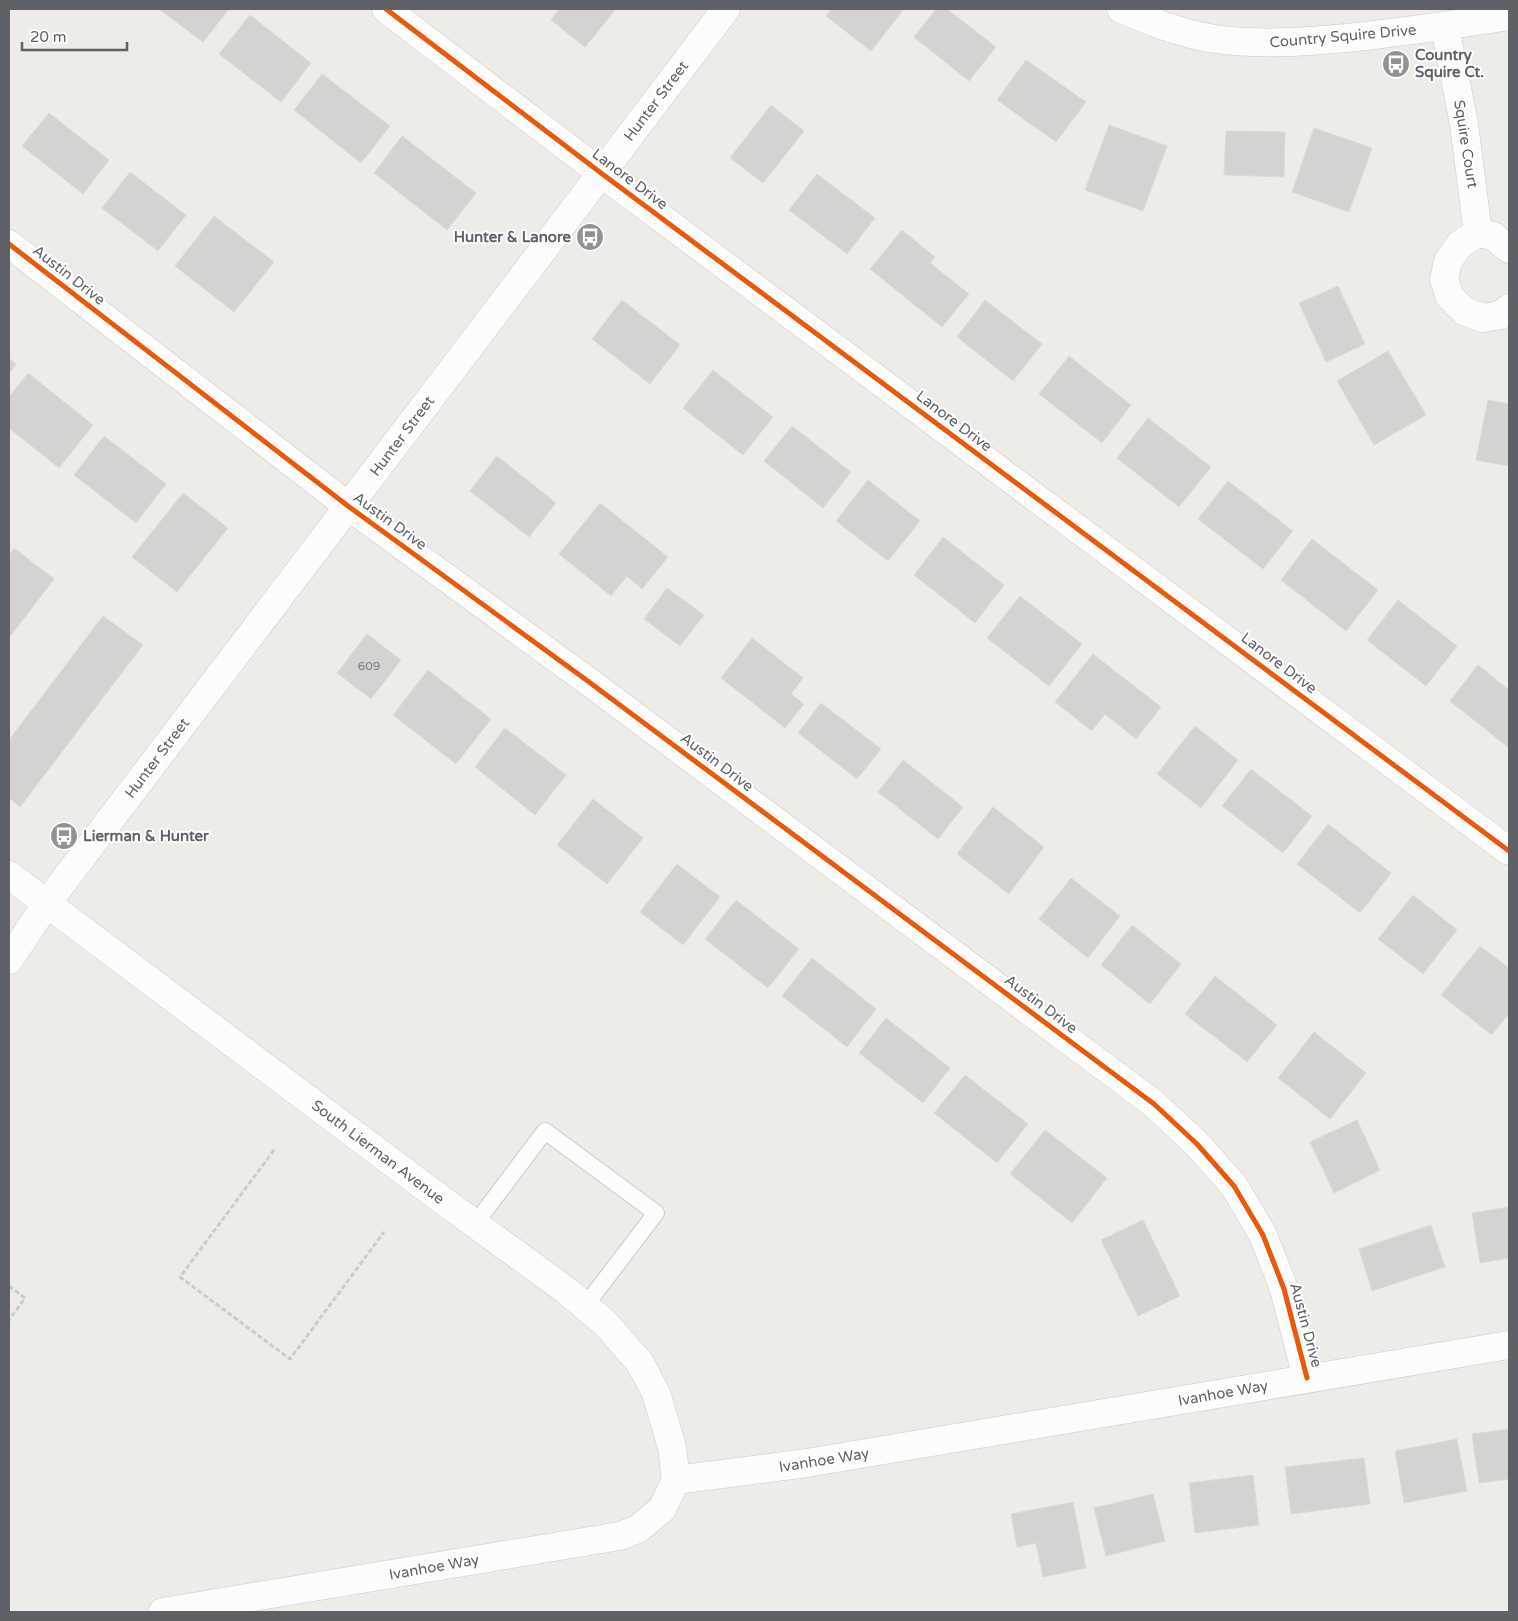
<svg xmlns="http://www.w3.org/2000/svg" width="1518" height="1621" font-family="'Varela Round',sans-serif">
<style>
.building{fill:#d4d3d1;stroke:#dcdbd7}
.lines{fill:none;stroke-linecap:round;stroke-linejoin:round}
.lane-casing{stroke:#cacaca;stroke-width:18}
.street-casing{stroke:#cacaca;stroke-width:29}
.path{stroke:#c9cecb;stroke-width:3;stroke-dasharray:5 2.5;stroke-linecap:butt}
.lane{stroke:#fcfcfc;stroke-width:16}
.street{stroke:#fcfcfc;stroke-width:28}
.cycleway-casing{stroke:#fff;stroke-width:8}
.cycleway{stroke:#e8590c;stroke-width:5}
.labels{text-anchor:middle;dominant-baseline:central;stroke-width:4;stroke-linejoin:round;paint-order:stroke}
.number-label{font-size:12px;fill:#7d7f82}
.street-label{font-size:15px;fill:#5e6166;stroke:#fff}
.poi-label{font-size:15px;font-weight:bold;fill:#5e6166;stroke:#fff;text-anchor:start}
</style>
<rect width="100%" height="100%" fill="#edece8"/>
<path class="building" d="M159,9H229L203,42Z
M559,9H616L585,47L551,20Z
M832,9H904L871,51L826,16Z
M936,9H947L996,47L969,81L914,37Z
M250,15L311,63L281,102L219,54Z
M1026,60L1086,102L1056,142L997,100Z
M322,74L390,126L361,163L294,110Z
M771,105L804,131L763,183L730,158Z
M49,113L109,160L83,194L22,146Z
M1109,125L1167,146L1143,211L1085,190Z
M1314,128L1372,148L1349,212L1292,192Z
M1226,131L1285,132L1284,177L1224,175Z
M402,136L476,193L447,230L374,173Z
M130,172L186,215L158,251L102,208Z
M817,174L875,218L847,254L789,210Z
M214,216L274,262L234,312L175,266Z
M902,230L935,257L930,263L969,294L942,327L870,269Z
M1338,286L1365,344L1326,362L1299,303Z
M622,300L680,345L650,384L592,339Z
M985,300L1042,344L1013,381L957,337Z
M1388,351L1426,415L1374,445L1337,381Z
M1069,356L1131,405L1102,443L1039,394Z
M9,358L16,364L9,374Z
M713,370L773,417L743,455L683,408Z
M28,373L93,425L59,468L9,428V397Z
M1488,400L1509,404V466L1476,460Z
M1148,418L1211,467L1179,507L1117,458Z
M792,426L851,472L823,508L764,461Z
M104,436L166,484L136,523L74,475Z
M497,456L556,503L529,537L470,491Z
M868,480L920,521L888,561L836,521Z
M1228,481L1293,531L1263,569L1198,519Z
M183,493L228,528L177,592L132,557Z
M600,503L668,557L642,589L627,576L611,596L559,554Z
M943,537L1004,585L975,623L914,575Z
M1312,539L1378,590L1346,631L1281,580Z
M14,548L54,579L9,638V556Z
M667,588L704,615L680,646L644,619Z
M1020,596L1082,644L1049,686L987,638Z
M1398,600L1457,646L1426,686L1367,640Z
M103,616L143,645L20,807L9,798V740Z
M367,634L401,660L371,699L337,673Z
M752,638L803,678L791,694L804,704L785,728L721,678Z
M1093,654L1161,707L1136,739L1105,714L1092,731L1055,702Z
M1478,665L1509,690V748L1450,701Z
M428,670L491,719L456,764L393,715Z
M821,703L881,749L857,779L798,733Z
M1195,726L1238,760L1201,808L1157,774Z
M505,728L566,775L535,815L475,767Z
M903,760L963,807L938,839L878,792Z
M1251,769L1312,816L1283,853L1222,806Z
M593,799L643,838L607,884L557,845Z
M993,807L1044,847L1009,894L957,854Z
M1328,824L1391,873L1360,913L1297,864Z
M677,864L720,897L683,945L640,912Z
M1071,878L1120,916L1088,958L1039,919Z
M1413,895L1457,930L1423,974L1378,939Z
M736,900L799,949L768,988L705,939Z
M1132,925L1181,964L1150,1004L1101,965Z
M1480,946L1509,968V1013L1492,1035L1441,995Z
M812,958L876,1009L847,1047L782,996Z
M1215,976L1277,1025L1247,1062L1185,1014Z
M886,1018L950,1068L923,1103L859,1053Z
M1314,1032L1366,1073L1330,1119L1278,1078Z
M965,1075L1028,1124L997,1163L934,1113Z
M1357,1120L1380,1170L1334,1193L1310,1142Z
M1045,1130L1107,1178L1072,1223L1010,1174Z
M1509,1207V1258L1480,1263L1472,1213Z
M1143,1220L1180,1296L1138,1316L1101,1240Z
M1431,1225L1445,1267L1372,1291L1359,1249Z
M1509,1429V1479L1479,1483L1472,1434Z
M1457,1439L1467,1491L1404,1503L1395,1451Z
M1364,1458L1370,1504L1291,1514L1285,1467Z
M1253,1475L1259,1525L1195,1533L1189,1483Z
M1153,1494L1165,1541L1106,1556L1094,1508Z
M1073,1502L1086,1568L1043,1577L1036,1543L1017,1547L1011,1514Z"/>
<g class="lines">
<g class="lane-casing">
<path id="lane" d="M475,1224L545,1131L656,1213L585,1306"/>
</g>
<g class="street-casing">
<path id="street" d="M386,9L601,173L1509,851
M1121,9C1152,22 1182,34 1215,39C1265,46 1316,41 1366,36C1414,30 1462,24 1509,16
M1445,27L1464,124L1478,233
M9,244L348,506L585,679L1154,1104L1197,1144L1234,1186L1263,1235L1284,1289L1307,1378
M1509,249L1493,236L1478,233L1460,244L1448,261L1444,279L1450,297L1464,311L1483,318L1501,315L1509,308
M9,875L438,1197L567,1291L606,1324L640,1363L656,1393L672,1447L676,1480
M9,960L47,903L726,9
M163,1612L620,1536L638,1529L662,1509L676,1480L807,1463L1509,1345"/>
</g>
<path class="path" d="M274,1150L180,1277L290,1359L384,1232
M9,1286L25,1298L9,1320"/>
<use href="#lane" class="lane"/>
<use href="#street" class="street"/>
<g class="cycleway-casing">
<path id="cycleway" d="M386,9L601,173L1509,851
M9,244L348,506L585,679L1154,1104L1197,1144L1234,1186L1263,1235L1284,1289L1307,1378"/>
</g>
<use href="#cycleway" class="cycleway"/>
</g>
<defs>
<g id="bus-disc" transform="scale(1.4375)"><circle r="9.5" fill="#909294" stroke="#fff"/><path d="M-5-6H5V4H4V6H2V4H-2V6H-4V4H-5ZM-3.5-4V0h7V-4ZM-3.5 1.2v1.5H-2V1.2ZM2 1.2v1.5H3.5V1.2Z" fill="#fff"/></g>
</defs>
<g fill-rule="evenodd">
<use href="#bus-disc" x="1396" y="64"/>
<use href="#bus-disc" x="590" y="237"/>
<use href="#bus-disc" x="64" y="836"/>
</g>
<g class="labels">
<g class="number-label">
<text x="369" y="666">609</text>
</g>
<g class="street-label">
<text transform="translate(1343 36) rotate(-5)">Country Squire Drive</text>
<text transform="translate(656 101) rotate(-53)">Hunter Street</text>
<text transform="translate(1466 144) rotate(81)">Squire Court</text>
<text transform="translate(630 179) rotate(37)">Lanore Drive</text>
<text transform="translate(69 275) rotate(38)">Austin Drive</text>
<text transform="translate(954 421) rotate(37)">Lanore Drive</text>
<text transform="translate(402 436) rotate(-53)">Hunter Street</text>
<text transform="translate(390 521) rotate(36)">Austin Drive</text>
<text transform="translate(1279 663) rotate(37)">Lanore Drive</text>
<text transform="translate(157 758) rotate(-53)">Hunter Street</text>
<text transform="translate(717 762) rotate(37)">Austin Drive</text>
<text transform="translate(1041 1004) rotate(37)">Austin Drive</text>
<text transform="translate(378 1152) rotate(37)">South Lierman Avenue</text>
<text transform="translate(1306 1325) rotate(75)">Austin Drive</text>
<text transform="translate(1223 1393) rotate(-10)">Ivanhoe Way</text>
<text transform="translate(824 1460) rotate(-9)">Ivanhoe Way</text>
<text transform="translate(434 1567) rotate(-10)">Ivanhoe Way</text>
</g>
<g class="poi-label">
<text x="1415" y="55">Country<tspan x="1415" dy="17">Squire Ct.</tspan></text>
<text x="571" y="237" text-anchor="end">Hunter &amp; Lanore</text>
<text x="83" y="836">Lierman &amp; Hunter</text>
</g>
</g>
<rect width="1518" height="1621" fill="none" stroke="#5e6166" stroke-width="20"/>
<path d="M22 42v8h105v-8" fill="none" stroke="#5e6166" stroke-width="2.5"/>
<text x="30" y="42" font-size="15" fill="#5e6166" stroke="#ffffff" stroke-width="4" paint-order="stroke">20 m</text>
</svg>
